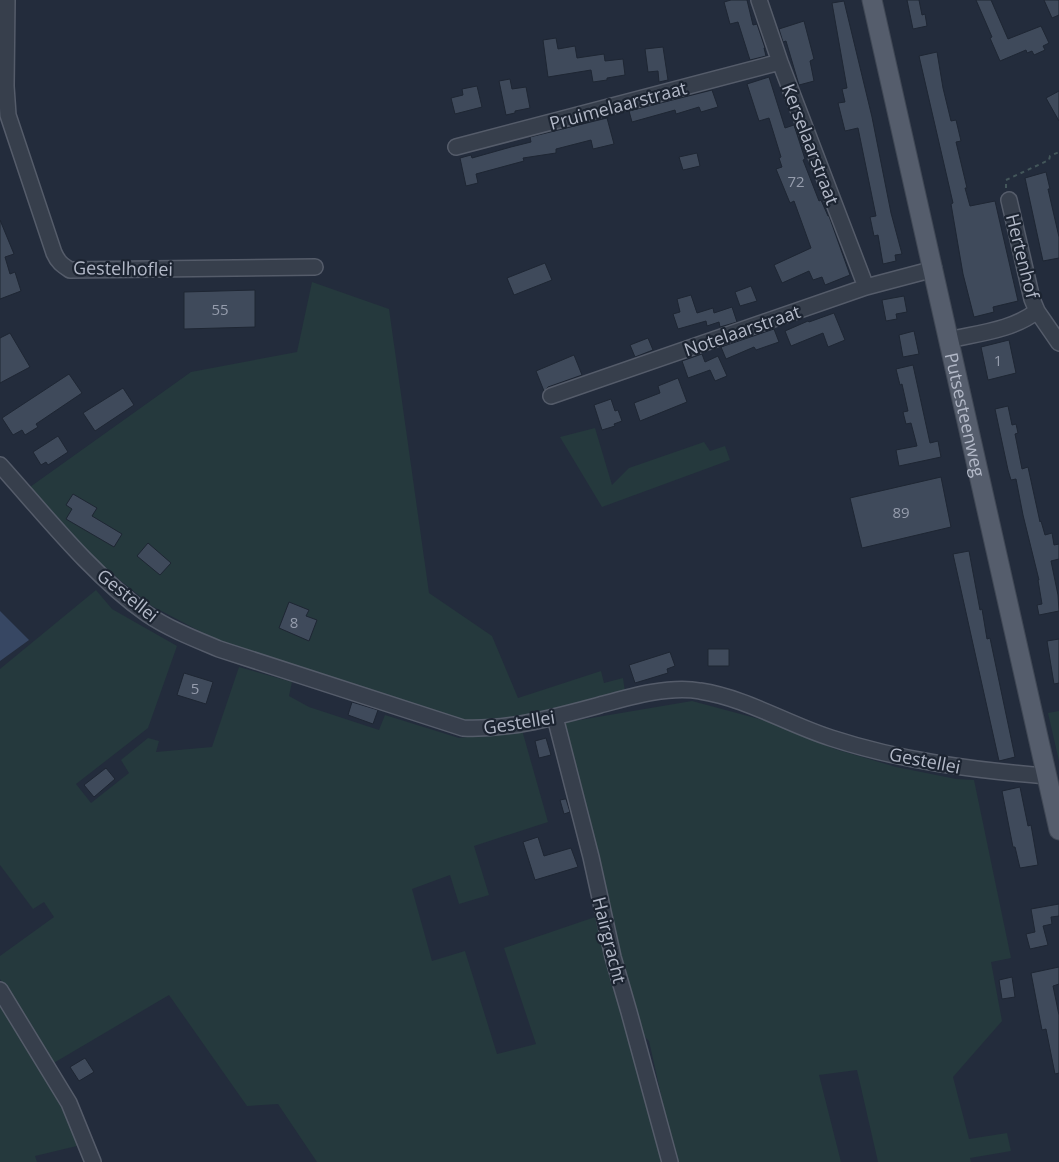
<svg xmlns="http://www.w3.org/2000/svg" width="1059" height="1162" font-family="'Open Sans',sans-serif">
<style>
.green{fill:#25393d}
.water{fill:#374763}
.building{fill:#3f4a5b;stroke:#1e2633}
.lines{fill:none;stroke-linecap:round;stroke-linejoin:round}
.minor-casing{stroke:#555c6a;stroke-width:18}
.major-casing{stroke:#404855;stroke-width:21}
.path{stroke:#43565a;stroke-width:2;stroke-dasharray:4 4;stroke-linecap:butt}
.minor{stroke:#373f4c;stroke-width:15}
.major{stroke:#555d6c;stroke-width:19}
.labels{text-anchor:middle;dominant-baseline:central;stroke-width:4.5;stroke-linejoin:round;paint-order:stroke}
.number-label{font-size:15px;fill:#969dad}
.street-label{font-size:18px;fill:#b3b9c8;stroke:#1c2431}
</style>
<rect width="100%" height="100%" fill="#232c3c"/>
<path class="green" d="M312,282L389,309L429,593L492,636L518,698L601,671L604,683L623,678L625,692L519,716L463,722L224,644L152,606L89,555L30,487L191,372L297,352Z
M595,428L612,485L629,468L704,442L710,451L725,446L730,460L602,507L560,437Z
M96,590L112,609L177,646L148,728L76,784L91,803L129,773L121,760L148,738L159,741L156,752L212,747L239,667L292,682L289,696L309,707L379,730L385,715L459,738L522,730L548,822L474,846L489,895L459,904L450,875L412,889L432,961L465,951L497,1054L536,1044L504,948L595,917L627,1014L562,723L692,701L763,720L835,749L896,767L956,779L974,780L1011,958L991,962L1002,1021L953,1077L969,1139L1007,1133L1011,1151L970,1158L971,1162H878L857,1070L819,1075L841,1162H676L649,1041L630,1022L665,1162H317L278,1104L247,1106L169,995L52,1064L0,979V956L54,917L44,902L33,909L0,865V669Z
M1059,711V761L1048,713Z
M0,999L64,1106L81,1145L35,1156L37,1162H0Z"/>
<path class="water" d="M0,611L29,640L0,661Z"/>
<path class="building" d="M731,0H747L753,25L757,24L765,48H764L766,56L750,60L738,22L730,24L724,2Z
M907,0H919L922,15L925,14L927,26L913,29Z
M976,0H991L1008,39L1041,26L1049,43L1043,46L1045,50L1034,55L1032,51L1027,53L1026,50L1000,61L990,38L992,37Z
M1044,0H1059V15L1052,18Z
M844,1L872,117L891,213L902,254L895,255L896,261L883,264L878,235L874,236L870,217L876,216L858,128L845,131L838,103L845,102L842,89L847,88L832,3Z
M804,21L814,59L810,61L814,81L799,85L786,41L783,42L779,29Z
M556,38L558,49L575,46L577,58L604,54L605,61L623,59L625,75L607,78V80L593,82L591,70L548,77L543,40Z
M663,47L668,80L659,82L658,71L648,72L645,49Z
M937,52L943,88L951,121L956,120L961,141L956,142L967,188H965L970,206L995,201L1018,301L993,307L994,312L974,317L963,274L951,204L953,203L919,56Z
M769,77L785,128L794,125L805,159L803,160L819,201L821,200L828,216H829L850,275L825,285L822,277L813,280L809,271L782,283L774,265L811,248L794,201L790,203L776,169L782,167L779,158L781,157L769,118L759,121L747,84Z
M510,79L512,89L526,87L530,108L515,111V113L506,115L499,81Z
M477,86L482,107L455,114L451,98L463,95L462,89Z
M712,90L718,107L701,112L699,107L676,114L675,110L632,122L629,111Z
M1059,91V121L1046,98Z
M607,118L614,144L593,149L591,140L556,149V153L523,158L524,161L476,174L478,183L466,186L460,158L471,155L472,158L511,147L531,142L530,137Z
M697,153L700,166L683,170L679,157Z
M1046,172L1050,189H1048L1059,237V258L1043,261L1025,178Z
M0,220L14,254L5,257L10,274L15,272L21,291L0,299Z
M545,263L552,280L514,295L507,278Z
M751,286L757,301L740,306L735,292Z
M255,290V327L184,329V292Z
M691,295L697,313L713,308L714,313L732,307L737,322L720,327L719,322L707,326L706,321L678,329L673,314L680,312L677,299Z
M904,296L907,312L896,314L897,319L886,321L882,300Z
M834,313L845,340L828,347L823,333L791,346L785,331L808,321L809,322Z
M774,329L779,342L756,350L754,347L726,359L721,347Z
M914,331L919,354L903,357L899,335Z
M10,333L30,367L0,383V338Z
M648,338L653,350L635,357L630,345Z
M1009,340L1016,373L988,380L981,347Z
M702,354L705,362L718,356L727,376L715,381L710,370L688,378L682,361Z
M574,355L582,375L548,387L544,391L536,371Z
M913,365L930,443L938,441L941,457L899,466L896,450L917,446L911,423L906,424L903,412L908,411L902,384L900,385L896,369Z
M69,374L82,393L36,424L38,427L25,435L22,430L13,435L2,418Z
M678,378L687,402L640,421L634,403L660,393L658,386Z
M123,388L134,405L95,431L83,413Z
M611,399L615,411L618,410L622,421L614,424L615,426L602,430L594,405Z
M1008,406L1012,425L1016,424L1018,433L1015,434L1022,469L1028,467L1040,522L1041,521L1045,535L1052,533L1054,545L1059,544V559L1051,561L1058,595L1059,611L1039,615L1037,605L1042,604L1038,580H1039L1023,515L1016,479L1011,480L1008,470L995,409Z
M58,436L68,452L48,465L46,462L41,465L33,452Z
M941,477L951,527L862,548L850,498Z
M73,494L97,508L92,516L122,534L114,547L66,519L72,509L66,505Z
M148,543L171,563L160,575L137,556Z
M969,551L980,610L982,609L987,639L990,638L1015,757L999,761L953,554Z
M289,602L309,610L306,616L317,620L309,641L279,628Z
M1059,639V683L1054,684L1047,641Z
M708,649H729V666H708Z
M670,652L675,666L667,669L668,673L635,683L629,665Z
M184,673L213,682L206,704L177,695Z
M352,702L378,710L373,724L348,715Z
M546,738L551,755L539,758L535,741Z
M106,768L115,779L94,797L84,785Z
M1020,787L1028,826L1031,825L1038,865L1020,868L1015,847H1013L1002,791Z
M565,799H566L570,812L564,814L560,800Z
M538,837L544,856L571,848L578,867L535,880L523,842Z
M1059,904V916L1051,917L1052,924L1043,926L1048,945L1030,949L1026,934L1035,932L1031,909Z
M1059,967V984L1053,986L1059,1015V1073L1055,1074L1046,1029L1042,1030L1031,973Z
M1012,977L1015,997L1002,999L999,980Z
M85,1058L94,1072L79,1081L70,1067Z"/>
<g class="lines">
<g class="minor-casing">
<path id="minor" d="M759,0L780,62L866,287
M0,86H6L7,0
M6,86L8,115L54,253C58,262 62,265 70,270L315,267
M456,147L780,62
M1009,200L1032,299L1037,311L1059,343
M949,340C979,333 1013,330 1037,311
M551,396L866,287L934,269
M0,465C45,515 92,575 147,614C169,629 195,639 219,649L463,728C510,730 555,717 600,705C629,697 670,685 700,691C746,698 787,724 831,738C901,761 974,770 1046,776
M555,717L591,857L613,957L629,1012L670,1162
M0,990L69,1103L93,1162"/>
</g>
<g class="major-casing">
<g id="major">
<path id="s1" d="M872,0L1059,830"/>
</g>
</g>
<path class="path" d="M1006,188V180L1049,160L1050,156L1059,152"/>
<use href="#minor" class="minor"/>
<use href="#major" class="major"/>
</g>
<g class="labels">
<g class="number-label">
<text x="796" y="181">72</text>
<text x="220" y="309">55</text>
<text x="998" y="360">1</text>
<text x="901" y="512">89</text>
<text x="294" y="622">8</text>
<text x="195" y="688">5</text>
</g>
<g class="street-label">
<text transform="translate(618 105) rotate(-15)">Pruimelaarstraat</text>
<text transform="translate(811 144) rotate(69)">Kerselaarstraat</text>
<text transform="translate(1023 256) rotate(76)">Hertenhof</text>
<text transform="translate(123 268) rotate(1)">Gestelhoflei</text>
<text transform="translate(742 330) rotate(-19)">Notelaarstraat</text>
<text stroke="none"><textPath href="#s1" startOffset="425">Putsesteenweg</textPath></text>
<text transform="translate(128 595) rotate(39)">Gestellei</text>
<text transform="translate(519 722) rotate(-9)">Gestellei</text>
<text transform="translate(925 760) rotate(11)">Gestellei</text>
<text transform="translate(610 940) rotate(76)">Hairgracht</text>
</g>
</g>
</svg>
